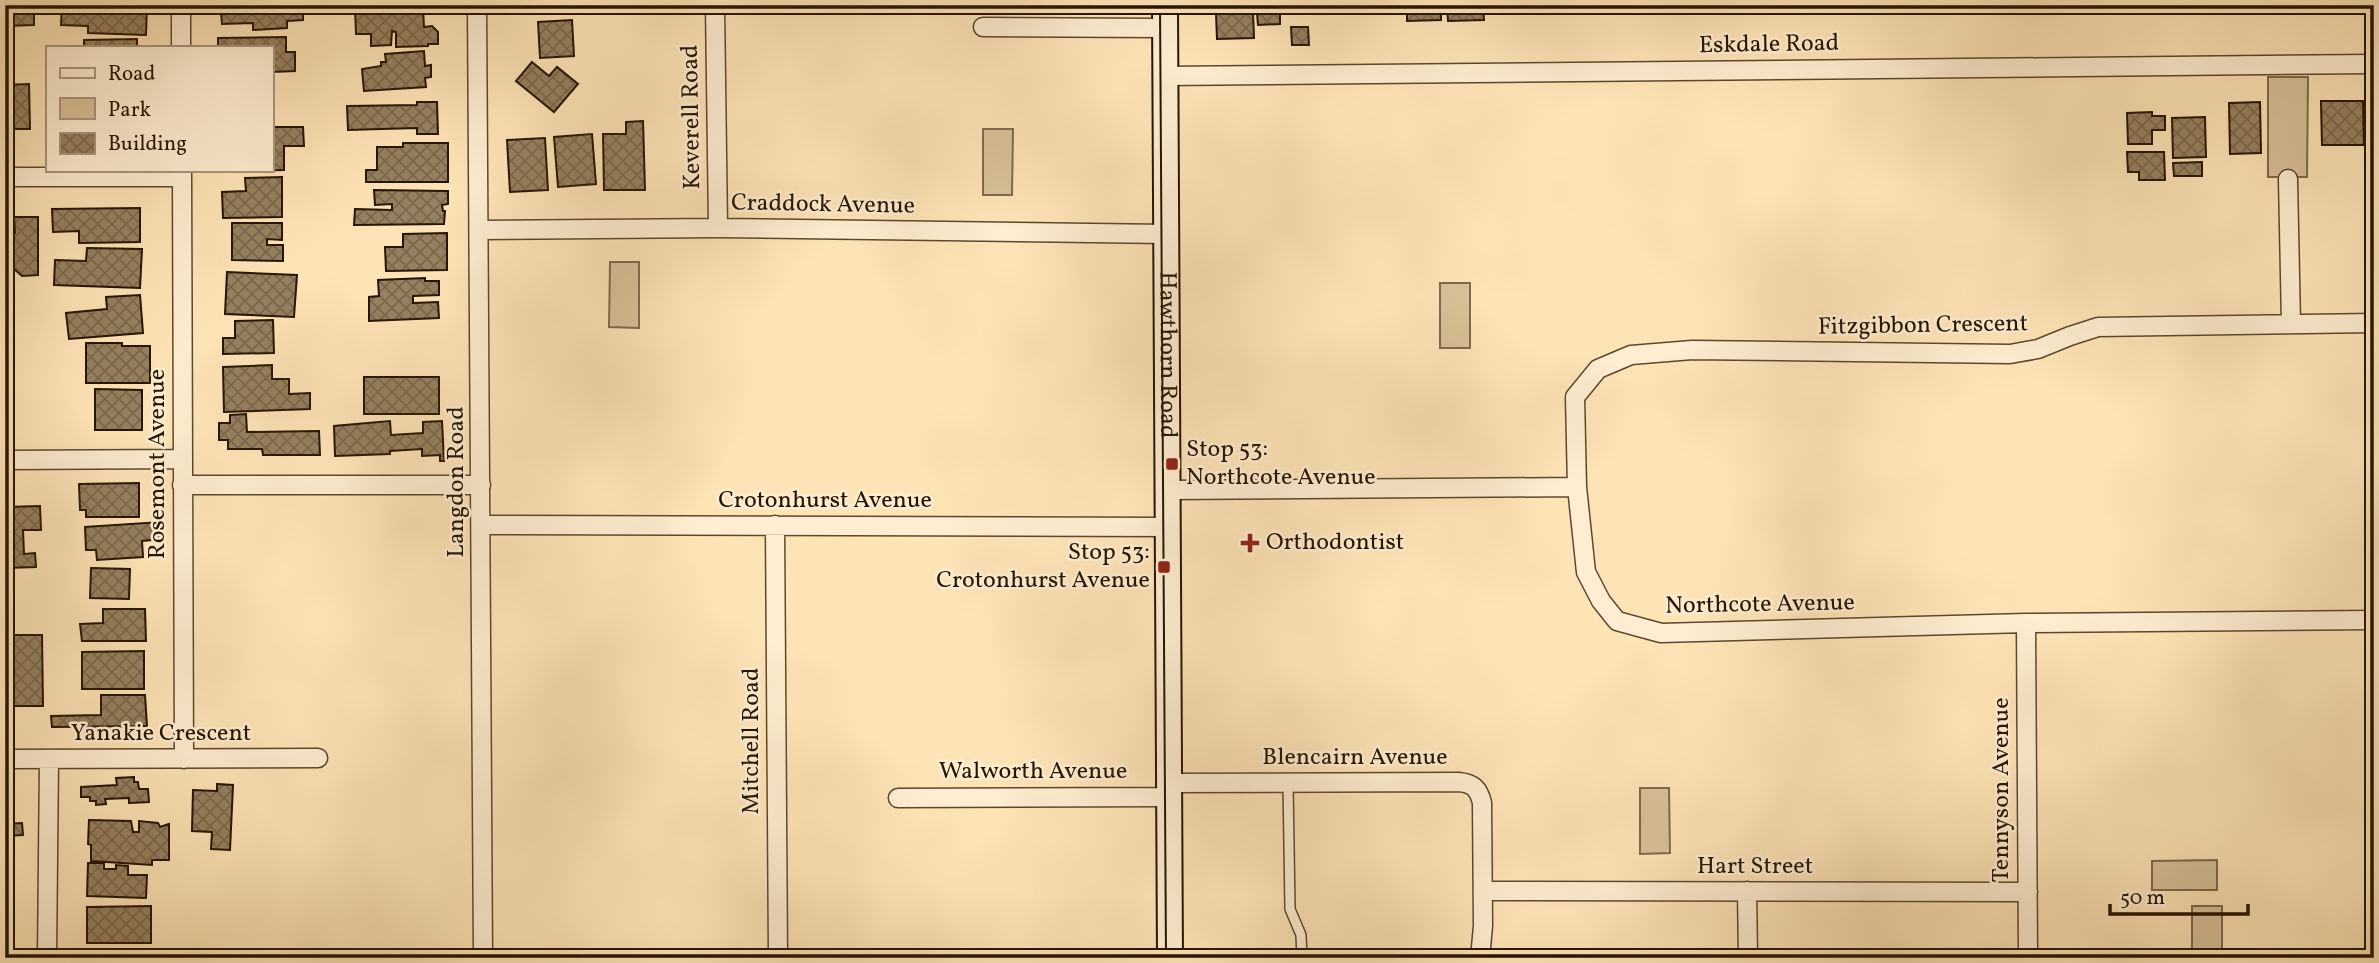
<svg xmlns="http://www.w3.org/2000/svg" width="2379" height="963" font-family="Vollkorn,serif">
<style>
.park{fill:#d8c198;stroke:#7f6a4c;stroke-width:2}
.building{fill:url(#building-cross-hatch);stroke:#261400;stroke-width:2}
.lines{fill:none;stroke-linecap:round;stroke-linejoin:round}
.service-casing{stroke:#5c482e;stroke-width:12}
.minor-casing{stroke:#5c482e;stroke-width:21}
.secondary-casing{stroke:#261400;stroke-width:28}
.service{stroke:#feedd0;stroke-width:9}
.minor{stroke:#feedd0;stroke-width:18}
.secondary{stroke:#feedd0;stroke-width:24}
.tram{stroke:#261400;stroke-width:2}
.poi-dot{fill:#8f2418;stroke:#feedd0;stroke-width:2.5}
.labels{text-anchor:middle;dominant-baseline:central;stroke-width:5;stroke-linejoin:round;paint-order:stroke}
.street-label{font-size:24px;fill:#261400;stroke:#feedd0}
.poi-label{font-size:24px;fill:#261400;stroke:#feedd0;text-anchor:start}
</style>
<defs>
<pattern id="building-cross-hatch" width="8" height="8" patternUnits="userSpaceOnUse" patternTransform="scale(1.75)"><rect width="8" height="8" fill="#96805f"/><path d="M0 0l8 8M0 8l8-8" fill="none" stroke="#7a684c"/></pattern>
</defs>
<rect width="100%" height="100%" fill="#fde4b7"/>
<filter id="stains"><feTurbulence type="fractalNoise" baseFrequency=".00286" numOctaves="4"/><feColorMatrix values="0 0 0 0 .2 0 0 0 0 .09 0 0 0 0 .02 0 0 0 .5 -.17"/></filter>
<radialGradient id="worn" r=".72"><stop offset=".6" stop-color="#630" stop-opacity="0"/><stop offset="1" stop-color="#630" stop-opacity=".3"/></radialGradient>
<path class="park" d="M2268,77H2308L2307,177H2268Z
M983,129H1013L1012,195H983Z
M610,262H639V328L609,327Z
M1440,283H1470V348H1440Z
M1640,788H1669L1670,853L1640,854Z
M2217,860V890H2152V861Z
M2192,906H2222V958H2192Z"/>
<path class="building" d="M5,5H34V25L5,26Z
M62,5H147L146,35L88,33V26L61,25Z
M216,5H303V20L287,21V28L253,30V23L222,24L221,12L216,13Z
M1321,5H1354V10L1321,12Z
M1364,5H1397V9L1364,10Z
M1407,5H1441V20L1407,21Z
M1447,5H1483L1484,20L1448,21Z
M355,8H423L424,27L432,26L438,32V44H428V46L396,47V32L392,31L391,45L371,46V34H356Z
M1253,12L1254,38L1217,39L1216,13Z
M1280,12V24L1258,25L1257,13Z
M572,20L574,56L540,58L538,22Z
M1291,27H1308L1309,45H1292Z
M286,37V52H295V71L271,72V47H218V38Z
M137,39V47H84V40Z
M424,51L425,66L431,65V77L425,78L426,87L364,91L362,69L381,66V62H386L385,54Z
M532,62L549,76L557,67L578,84L554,112L516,81Z
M29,84L30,129H5V85Z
M2321,101H2363L2364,145H2322Z
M417,102H437L438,134H417V128L348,130L347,106L417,105Z
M2260,102L2261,153L2230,154L2229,103Z
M2371,104H2374V169H2372Z
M2152,112V116H2165V130H2152V144H2128L2127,113Z
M2205,117L2206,157L2173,158L2172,118Z
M643,121L645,190H604L603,134H626V122Z
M271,127H303L304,146H284V170L248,171L271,170Z
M592,134L596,184L558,187L554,137Z
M545,138L548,190L510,192L507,140Z
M403,143H448V182H366V170H377V147H403Z
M2127,152H2164L2165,180H2139V172H2128Z
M2202,162V176H2174L2173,163Z
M282,177V217L223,218L222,192L246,191L245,178Z
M374,190L448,191V204L442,205L443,211H445L444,224L354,225L355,209L392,210V204L375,205Z
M140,208V242L79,243V231L53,232L52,209Z
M14,217H38V275L22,276L13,268L5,278L6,233H15Z
M232,223H282V240L267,239V245H283V261L232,260Z
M447,233V270L386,271L385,247H403V234Z
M87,248L142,249L140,288L54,285L55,260L86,261Z
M227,272L297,275L294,317L225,314Z
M425,278V281H439V295L413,296V303L438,302L439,318L369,321V297L379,296L378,280Z
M140,295L143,333L69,339L66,313L107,309L106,297Z
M273,320L274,353L223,354V338H235V321Z
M86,343H122V346H150V383H86Z
M272,365V379H289V394L310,393V409L224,412L223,367Z
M364,377H439V414H364Z
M95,389L142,390V430H95Z
M246,414L247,432L319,431L320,455H263L262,449H228V440H219V423H230V415Z
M390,421L391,435L423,433V422L442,421L444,461H440V455L422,456V449L390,451V454L335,456L334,426Z
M139,483V517H86V510H80L79,484Z
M40,506L41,530H23L24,554L35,553L36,567L5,568V507Z
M161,522L162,539L142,541L143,557L97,560L96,550H86L85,527Z
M91,568L130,569L129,599L90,598Z
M103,609H145L146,641H82L80,624L103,623Z
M5,635H42L43,706H5Z
M144,651V689H82V652Z
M101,695H145L147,726L52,727L51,716L101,715Z
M5,763H8V814H5Z
M134,777V782H138L139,789H148L149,802L129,803V798L105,799L106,804L96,805V801H90V797H81V787L117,785L116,778Z
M217,784L233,785L230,850L211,849L212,832L192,831L193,790L217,791Z
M89,820L131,821L133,832H139V821L158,823L160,827L169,824V860H152V865L91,861V845L88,844Z
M22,823L23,835L5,836V824Z
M88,863H104V869H116V865L128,866V875H147L146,898L87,896Z
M151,906V943H87V907Z
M128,951L129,958H103V952Z"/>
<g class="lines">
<g class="service-casing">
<path id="service" d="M1288,783L1290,909L1301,935L1302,958"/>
</g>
<g class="minor-casing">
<path id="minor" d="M181,5V47
M477,5L483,958
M715,5L718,228
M983,27L1165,28
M1165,76L2374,64
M182,170L184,759
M5,177H182
M2288,179L2291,324
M479,230L718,228L1166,234
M5,460L182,459
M182,485H481
M1577,487L1575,397L1598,369L1631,355L1692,350L2010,354L2038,349L2070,336L2098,327L2374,323
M1168,490L1577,487L1586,572L1601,601L1617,621L1661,633L2026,623L2374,620
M481,525L1168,527
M775,525L778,958
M2026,623L2028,958
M5,759L318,758
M1169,783L1458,782C1473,783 1479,789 1482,803L1483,926L1480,958
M898,798L1169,797
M1483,891L2028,892
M1747,891L1748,958
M47,958L49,759"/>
</g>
<g class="secondary-casing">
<g id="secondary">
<path id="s1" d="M1165,5L1170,958"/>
</g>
</g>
<use href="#service" class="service"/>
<use href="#minor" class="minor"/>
<use href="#secondary" class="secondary"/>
<path class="tram" d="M1160,5L1166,958"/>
</g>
<g class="poi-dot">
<rect x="1165" y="457" width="14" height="14" rx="3.5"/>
<path d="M1246.5 532.5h7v7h7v7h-7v7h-7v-7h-7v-7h7z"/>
<rect x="1157" y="560" width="14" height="14" rx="3.5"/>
</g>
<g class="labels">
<g class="street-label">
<text transform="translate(1769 45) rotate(-1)">Eskdale Road</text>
<text transform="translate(692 117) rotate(-91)">Keverell Road</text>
<text transform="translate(823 205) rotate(1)">Craddock Avenue</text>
<text transform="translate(1923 326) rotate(-1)">Fitzgibbon Crescent</text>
<text stroke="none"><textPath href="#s1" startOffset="350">Hawthorn Road</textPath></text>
<text transform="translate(158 464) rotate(-90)">Rosemont Avenue</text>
<text transform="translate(457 482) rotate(-90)">Langdon Road</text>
<text x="825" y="501">Crotonhurst Avenue</text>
<text transform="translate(1760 605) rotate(-1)">Northcote Avenue</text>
<text x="161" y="734">Yanakie Crescent</text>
<text transform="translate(752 741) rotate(-90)">Mitchell Road</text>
<text x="1355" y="758">Blencairn Avenue</text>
<text x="1033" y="772">Walworth Avenue</text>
<text transform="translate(2002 790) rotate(-90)">Tennyson Avenue</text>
<text x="1755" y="867">Hart Street</text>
</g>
<g class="poi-label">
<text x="1186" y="450">Stop 53:<tspan x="1186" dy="28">Northcote Avenue</tspan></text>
<text x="1266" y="543">Orthodontist</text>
<text x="1150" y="553" text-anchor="end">Stop 53:<tspan x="1150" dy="28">Crotonhurst Avenue</tspan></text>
</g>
</g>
<rect width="2379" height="963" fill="none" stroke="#fde4b7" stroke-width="28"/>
<rect x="7" y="7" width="2365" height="949" fill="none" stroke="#261400" stroke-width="3.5"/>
<rect x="14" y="14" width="2351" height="935" fill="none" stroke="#261400" stroke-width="2"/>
<rect x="46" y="46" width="228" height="126" fill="#feedd0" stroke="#a8967d" stroke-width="2"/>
<rect x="60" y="68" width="35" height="10" fill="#feedd0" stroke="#a8967d" stroke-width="2"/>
<text x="108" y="80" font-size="21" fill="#261400">Road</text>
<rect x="60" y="98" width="35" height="21" fill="#d8c198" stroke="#a8967d" stroke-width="2"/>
<text x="108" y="116" font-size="21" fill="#261400">Park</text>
<rect x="60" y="133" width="35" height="21" fill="url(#building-cross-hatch)" stroke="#a8967d" stroke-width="2"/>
<text x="108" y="150" font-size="21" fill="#261400">Building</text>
<path d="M2110 904v10h138v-10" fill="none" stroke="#261400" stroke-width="3.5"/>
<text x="2120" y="904" font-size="21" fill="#261400" stroke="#feedd0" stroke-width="5" paint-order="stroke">50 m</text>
<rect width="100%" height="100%" filter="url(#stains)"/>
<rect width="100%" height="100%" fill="url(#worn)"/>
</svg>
